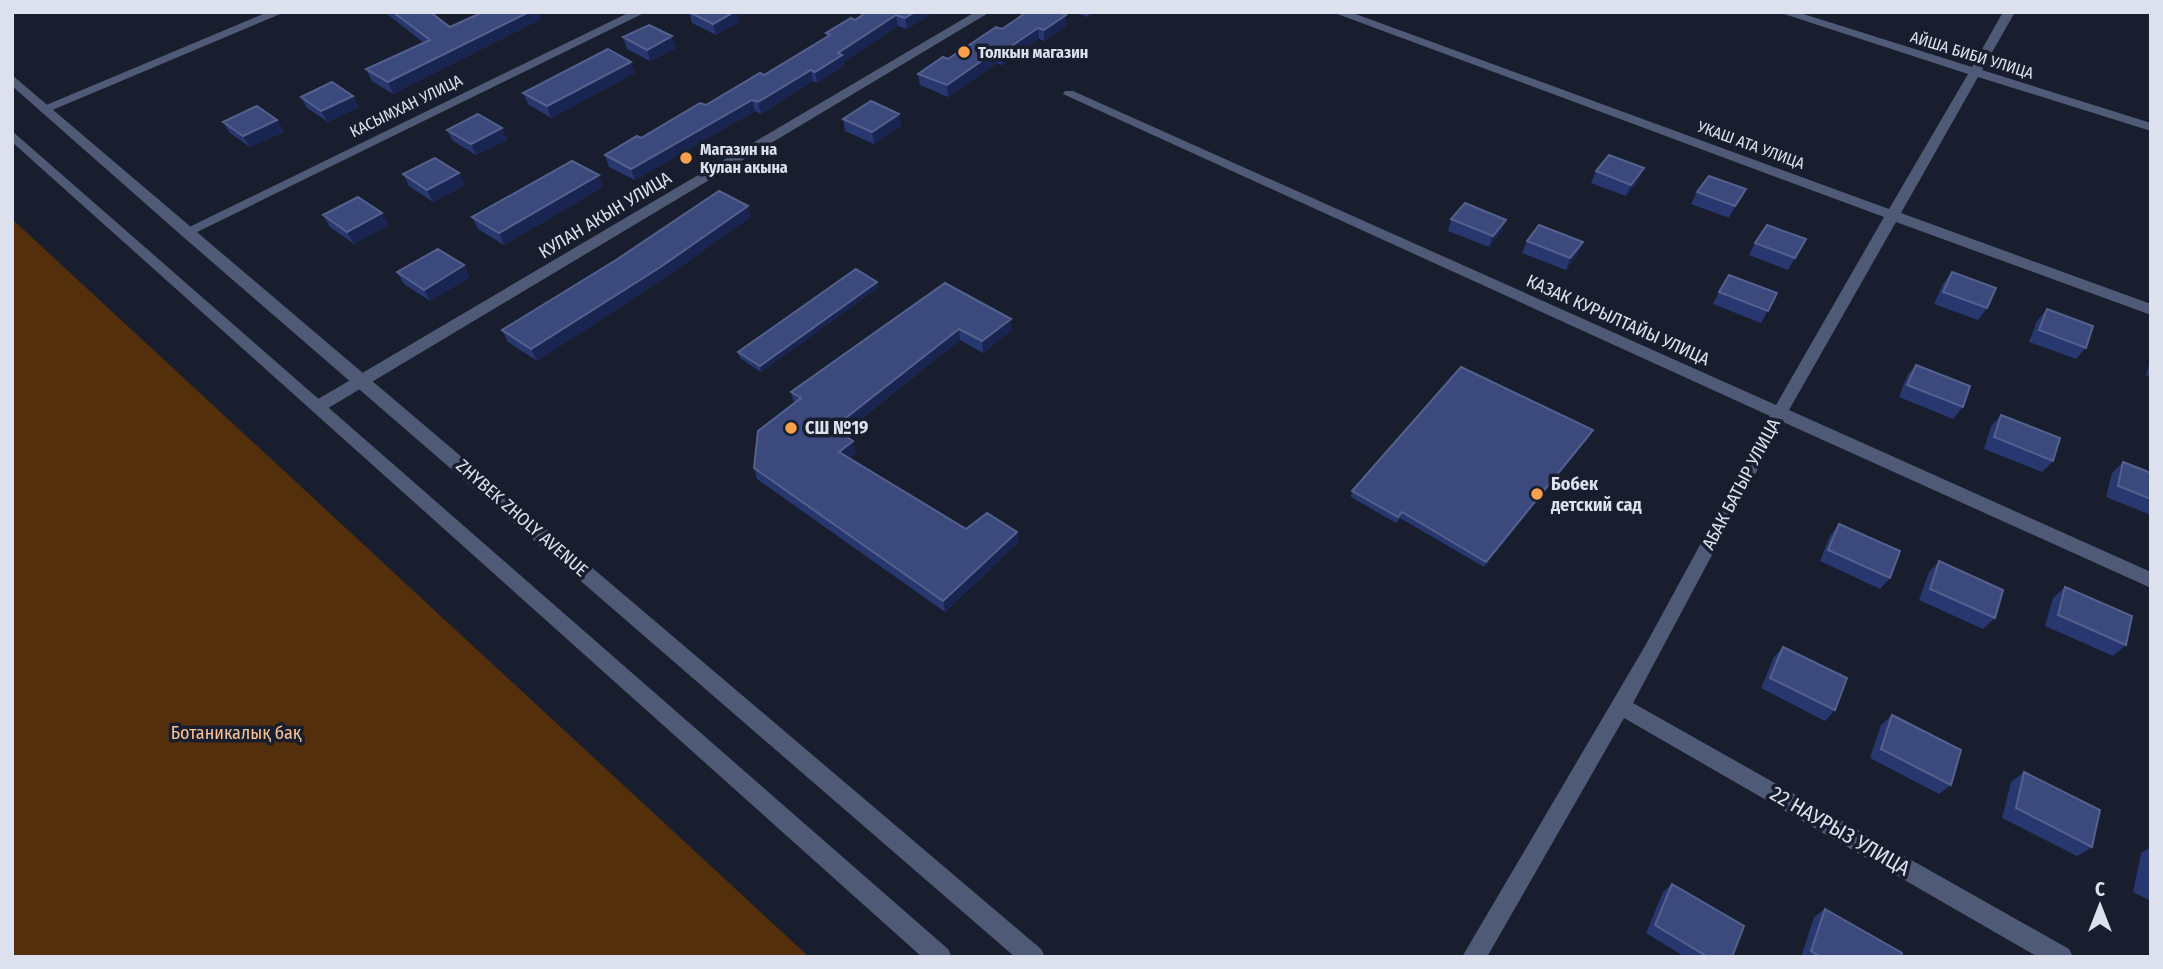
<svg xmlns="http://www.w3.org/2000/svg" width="2163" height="969" font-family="'Fira Sans Condensed',sans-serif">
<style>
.green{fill:#532f0b}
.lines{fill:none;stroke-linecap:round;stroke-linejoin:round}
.minor{fill:#4f5a76;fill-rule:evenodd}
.tertiary{fill:#4f5a76;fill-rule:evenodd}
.wall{fill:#28376f}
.shaded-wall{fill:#192550}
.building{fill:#3b497d;stroke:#54618e;stroke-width:2}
.poi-dot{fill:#f9a04c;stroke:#181e2e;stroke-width:2.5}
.labels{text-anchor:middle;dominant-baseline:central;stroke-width:7;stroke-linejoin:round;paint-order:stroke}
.far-poi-label{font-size:16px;font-weight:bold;fill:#dce1ed;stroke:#181e2e;text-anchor:start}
.far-street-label{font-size:16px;fill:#dce1ed;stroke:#181e2e}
.street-label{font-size:18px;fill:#dce1ed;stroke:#181e2e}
.poi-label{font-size:18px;font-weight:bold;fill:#dce1ed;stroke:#181e2e;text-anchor:start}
.park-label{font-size:18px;fill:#f6c297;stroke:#181e2e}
.near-street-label{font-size:21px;fill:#dce1ed;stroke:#181e2e}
</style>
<rect width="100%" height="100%" fill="#181e2e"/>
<path class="green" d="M12,219L809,957H12Z"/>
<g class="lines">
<path class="minor" d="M268,12H285L50,111H40L39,108Z
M630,12H646L191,235H181L179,232Z
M975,12H990L325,410H313L311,406L313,402Z
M1332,12H1350L1889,209L1968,74L1778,12H1797L1972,67L2003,12H2015L1982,70L2151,123V131L1978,77L1901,213L2151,304V315L1896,222L1789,410L2151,572V588L1783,422L1633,703L2069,949L2073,957H2038L1624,718L1487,957H1462L1645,646L1770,416L1063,94L1065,91H1073L1776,405L1884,217Z"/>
<path class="tertiary" d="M12,75L1041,949L1045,957H1015L181,235L12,86Z
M12,131L948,949L952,957H922L12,142Z"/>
</g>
<path class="wall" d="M386,12H430L450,27L541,19L393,94L372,81L366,69L424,43L387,14Z
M689,12L739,22L716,35L692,23Z
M867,12H934L907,29L898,26L843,62L844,66L817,83L813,81L761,114L755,111L635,180L609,167L605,155L641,138L764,75L827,37L826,33L855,20Z
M1074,12H1095L1088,17Z
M1066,15V26L1044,41L1039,39L1002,65L997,63L948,97L920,85L918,74L948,59L1002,29Z
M623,37L676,48L650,61L627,49Z
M635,73L551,118L528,104L523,93Z
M353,96L359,107L328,122L307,108L301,97Z
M899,114L901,125L874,144L845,131L843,119Z
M277,120L284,132L250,147L230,133L223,122Z
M502,128L507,140L476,155L453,141L447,130Z
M1596,171L1639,180L1626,196L1591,183Z
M459,173L465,185L433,202L409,186L403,174Z
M603,187L504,245L478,229L472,217Z
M1746,189L1729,218L1691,204L1697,192Z
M382,213L389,225L354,244L330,227L323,215Z
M751,217L663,279L537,361L508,342L502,330Z
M1451,219L1502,231L1489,247L1448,231Z
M1806,239L1788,270L1749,255L1755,243Z
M1527,241L1583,242L1578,253L1566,270L1522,253Z
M397,272L470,277L430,301L404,284Z
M1952,272L1987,308L1978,320L1934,304L1943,284Z
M877,282L878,288L761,372L740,358L738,352Z
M945,283L1012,330L983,353L960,340L842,434L853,441L856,453L849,458L966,529L1017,532L1018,543L945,612L757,479L754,468L794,403L791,392Z
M1719,292L1777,293L1761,323L1713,304Z
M2047,309L2086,348L2076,359L2029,342L2037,321Z
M2151,357V377L2146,375Z
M1916,365L1963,407L1953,419L1899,397L1907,376Z
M2001,415L2053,461L2042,472L1984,449L1991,426Z
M1590,436L1484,567L1400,518L1396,523L1351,497L1352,491Z
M2123,462L2151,473V515L2106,497L2112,473Z
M1839,524L1890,578L1880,589L1820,561L1830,536Z
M1939,561L1995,618L1983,629L1919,600L1929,572Z
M2065,587L2126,645L2113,656L2045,626L2053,598Z
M1783,647L1835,710L1825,721L1761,688L1774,657Z
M1892,715L1951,785L1939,794L1870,758L1881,725Z
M2024,772L2092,847L2077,856L2002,818L2011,782Z
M2151,847V901L2133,892L2141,853Z
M1672,884L1732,957H1685L1646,933L1663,892Z
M1825,909L1901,957H1801L1814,917Z"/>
<path class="shaded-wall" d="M529,12H539L541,19L393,94L388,82Z
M734,12H737L739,22L716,35L713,24Z
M915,12H934L907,29L905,18Z
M1088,12H1095L1088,17Z
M896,15L898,26L843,62L844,66L817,83L815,72L838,53Z
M1066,15V26L1044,41V30Z
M1038,28L1039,39L1002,65L1001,53Z
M672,36L676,48L650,61L647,50Z
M996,51L997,63L948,97L947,85Z
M631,62L635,73L551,118L547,106Z
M811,70L813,81L761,114L758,102Z
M353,96L359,107L328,122L321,111Z
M752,100L755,111L635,180L631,169Z
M899,114L901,125L874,144L872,132Z
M277,120L284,132L250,147L243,136Z
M502,128L507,140L476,155L471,144Z
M1644,168L1639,180L1626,196L1631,185Z
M459,173L465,185L433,202L427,190Z
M599,175L603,187L504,245L499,233Z
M1746,189L1740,200L1729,218L1735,206Z
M748,206L751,217L663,279L537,361L531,349Z
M382,213L389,225L354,244L347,232Z
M1506,220L1502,231L1489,247L1493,236Z
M1583,242L1578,253L1566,270L1570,258Z
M464,265L470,277L430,301L424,290Z
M877,282L878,288L761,372L760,366Z
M1011,319L1012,330L983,353L982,341Z
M959,329L960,340L835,439L833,428Z
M1593,430L1590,436L1484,567L1486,562Z
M853,441L856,453L842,463L839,452Z
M1017,532L1018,543L945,612L943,601Z"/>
<path class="building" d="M393,12H430L450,27L483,12H529L388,82L366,69L430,40Z
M689,12H734L713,24Z
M867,12H915L905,18L896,15L838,53L842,55L815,72L811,70L758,102L752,100L631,169L605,155L637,136L641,138L700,103L706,105L760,73L764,75L830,35L826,33L851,18L855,20Z
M1027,12H1058L1066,15L1044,30L1038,28L1001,53L996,51L947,85L918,74L943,57L948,59L996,27L1002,29Z
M649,25L672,36L647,50L623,37Z
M608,49L631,62L547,106L523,93Z
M332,82L353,96L321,111L301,97Z
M871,101L899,114L872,132L843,119Z
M257,106L277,120L243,136L223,122Z
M478,114L502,128L471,144L447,130Z
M1609,155L1644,168L1631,185L1596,171Z
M435,158L459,173L427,190L403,174Z
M572,161L599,175L499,233L472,217Z
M1709,176L1746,189L1735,206L1697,192Z
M719,191L748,206L659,268L531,349L502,330L616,260Z
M358,197L382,213L347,232L323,215Z
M1465,203L1506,220L1493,236L1451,219Z
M1539,225L1583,242L1570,258L1527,241Z
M1767,225L1806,239L1795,258L1755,243Z
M438,249L464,265L424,290L397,272Z
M856,269L877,282L760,366L738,352Z
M1952,272L1996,288L1987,308L1943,292Z
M1729,275L1777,293L1768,311L1719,292Z
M945,283L1011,319L982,341L959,329L833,428L853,441L839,452L966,529L987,513L1017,532L943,601L754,468L758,431L801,398L791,392Z
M2047,309L2093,326L2086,348L2039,330Z
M1916,365L1970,386L1963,407L1907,385Z
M1461,367L1593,430L1486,562L1402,512L1398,517L1352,491Z
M2001,415L2060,438L2053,461L1994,437Z
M2123,462L2151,473V499L2118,486Z
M1839,524L1900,551L1890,578L1828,550Z
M1939,561L2003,590L1995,618L1930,589Z
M2065,587L2132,616L2126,645L2058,615Z
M1783,647L1847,678L1835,710L1770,678Z
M1892,715L1961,750L1951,785L1881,749Z
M2024,772L2100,810L2092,847L2016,808Z
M1672,884L1744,926L1732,957H1708L1655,925Z
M1825,909L1902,953L1901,957H1821L1811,951Z"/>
<g class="poi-dot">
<circle cx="964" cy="52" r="7"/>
<circle cx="686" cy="158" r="7"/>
<circle cx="791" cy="428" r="7"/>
<circle cx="1537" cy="494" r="7"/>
</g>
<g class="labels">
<g class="far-poi-label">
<text x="978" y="52">Толкын магазин</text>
<text x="700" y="149">Магазин на<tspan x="700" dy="18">Кулан акына</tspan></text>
</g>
<g class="far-street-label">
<text transform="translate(1972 55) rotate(17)">АЙША БИБИ УЛИЦА</text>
<text transform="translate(406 106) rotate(-26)">КАСЫМХАН УЛИЦА</text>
<text transform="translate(1751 145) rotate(20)">УКАШ АТА УЛИЦА</text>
</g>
<g class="street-label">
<text transform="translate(605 215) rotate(-31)">КУЛАН АКЫН УЛИЦА</text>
<text transform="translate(1618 320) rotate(24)">КАЗАК КУРЫЛТАЙЫ УЛИЦА</text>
<text transform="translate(1741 484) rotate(-62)">АБАК БАТЫР УЛИЦА</text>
<text transform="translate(522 518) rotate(41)">ZHYBEK ZHOLY AVENUE</text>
</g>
<g class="poi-label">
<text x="805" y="428">СШ №19</text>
<text x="1551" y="484">Бобек<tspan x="1551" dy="21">детский сад</tspan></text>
</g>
<g class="park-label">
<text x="236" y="733">Ботаникалық бақ</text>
</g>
<g class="near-street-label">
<text transform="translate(1840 831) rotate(30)">22 НАУРЫЗ УЛИЦА</text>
</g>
</g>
<rect width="2163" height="969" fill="none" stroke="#dce1ed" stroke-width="28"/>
<g transform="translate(2100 906)" stroke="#181e2e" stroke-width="5" paint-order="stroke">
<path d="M0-5L12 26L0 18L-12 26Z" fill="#dce1ed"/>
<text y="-10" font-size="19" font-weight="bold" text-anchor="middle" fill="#dce1ed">С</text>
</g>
</svg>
